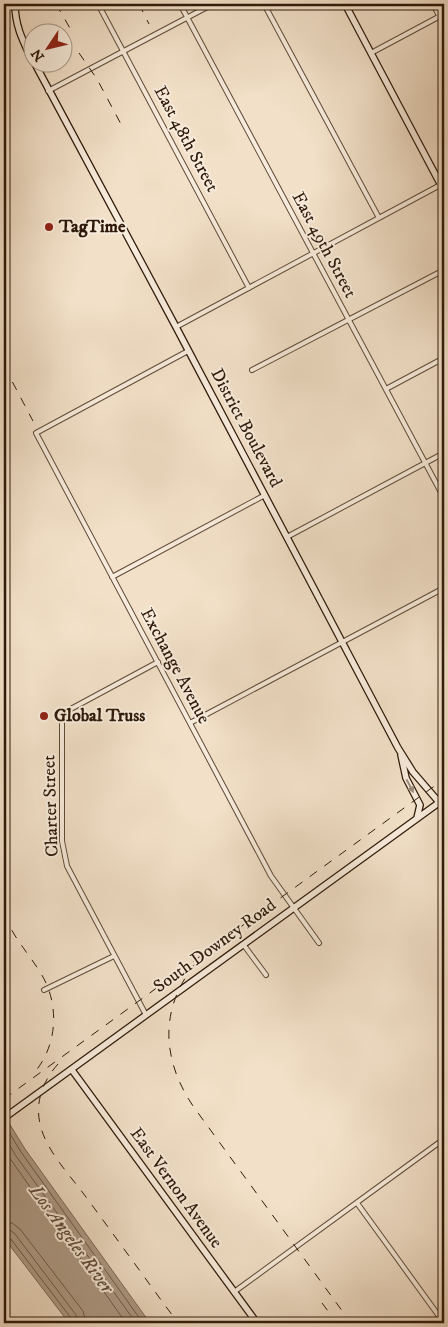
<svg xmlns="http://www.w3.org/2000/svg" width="448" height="1327" font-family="'IM FELL DW Pica',serif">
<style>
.water{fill:#af9c87;stroke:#7b6855}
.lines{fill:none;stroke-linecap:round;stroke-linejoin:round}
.shore{stroke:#6e5a48;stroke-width:1}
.street-casing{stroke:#5f4b39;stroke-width:6}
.secondary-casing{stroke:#2e1909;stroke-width:8}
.street{stroke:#f7ebdb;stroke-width:4}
.secondary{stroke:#f7ebdb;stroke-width:5.5}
.rail{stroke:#2e1909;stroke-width:1;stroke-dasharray:9 9;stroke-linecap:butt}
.oneway{fill:#9d8c7c}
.poi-dot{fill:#8f2418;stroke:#f7ebdb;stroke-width:2}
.labels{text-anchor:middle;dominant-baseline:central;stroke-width:4;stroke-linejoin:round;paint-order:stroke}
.street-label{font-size:18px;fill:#2e1909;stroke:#f7ebdb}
.poi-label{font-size:18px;font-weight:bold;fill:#2e1909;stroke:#f7ebdb;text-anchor:start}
.water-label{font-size:19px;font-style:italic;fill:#624d3b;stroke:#f7ebdb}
</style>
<rect width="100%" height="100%" fill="#f2e0c8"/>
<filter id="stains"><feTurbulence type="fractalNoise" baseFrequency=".004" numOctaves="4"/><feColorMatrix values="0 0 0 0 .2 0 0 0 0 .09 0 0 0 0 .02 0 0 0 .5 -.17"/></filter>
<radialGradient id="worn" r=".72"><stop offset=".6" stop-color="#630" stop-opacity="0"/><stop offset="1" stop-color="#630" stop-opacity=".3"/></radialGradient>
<path class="water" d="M4,1115L25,1149L150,1323H69L4,1238Z"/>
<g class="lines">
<path class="shore" d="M4,1124L21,1152L143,1323
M4,1136L16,1156L136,1323
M4,1150L126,1323
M4,1222L12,1223L20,1229L83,1311L86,1323
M4,1230H10L15,1234L76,1315L78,1323
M4,1236L10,1238L71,1318L72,1323"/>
<g class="street-casing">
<path id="street" d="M98,4L249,288
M180,4L444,498
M264,4L379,218
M433,4L444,25
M371,53L444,14
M48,91L213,4
M176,327L444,183
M188,351L36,433L271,876L319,943
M252,370L444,270
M386,389L444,358
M287,537L444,453
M112,577L265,495
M190,723L444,588
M243,944L266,975
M44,990L114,956
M146,1015L67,866L62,841V722L67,711L158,662
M357,1203L444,1323
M234,1292L444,1139"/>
</g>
<g class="secondary-casing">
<path id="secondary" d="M15,4C15,26 23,41 32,60
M345,4L444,191
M34,62L176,327L398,748L413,772L444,808
M401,755L406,778L420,805L417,818
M72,1070L257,1323
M4,1118L444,799"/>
</g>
<use href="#street" class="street"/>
<use href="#secondary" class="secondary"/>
<path class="rail" d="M56,4L71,30
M139,4L149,24
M79,53L97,79L123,128
M4,366L33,421
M4,491L9,462V415
M4,902L9,919
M4,914C14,939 27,951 40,972C60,1003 58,1045 34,1073
M195,964C159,1009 162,1060 193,1106L351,1323
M58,1064C43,1081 35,1101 40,1124C46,1151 70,1175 86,1197C117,1239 147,1281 178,1323
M4,1099L444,779
M322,1303L337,1323"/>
</g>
<defs><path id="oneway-solid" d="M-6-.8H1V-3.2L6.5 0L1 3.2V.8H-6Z" transform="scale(1.25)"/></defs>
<use class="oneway" href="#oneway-solid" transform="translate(410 786) rotate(62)"/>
<g class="poi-dot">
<circle cx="49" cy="227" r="5"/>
<circle cx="44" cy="716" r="5"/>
</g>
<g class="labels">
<g class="street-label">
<text transform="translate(186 139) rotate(62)">East 48th Street</text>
<text transform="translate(324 245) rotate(62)">East 49th Street</text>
<text transform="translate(246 428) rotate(62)">District Boulevard</text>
<text transform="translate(175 666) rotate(62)">Exchange Avenue</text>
<text transform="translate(51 806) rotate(-92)">Charter Street</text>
<text transform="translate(215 946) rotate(-36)">South Downey Road</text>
<text transform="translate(176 1188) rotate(54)">East Vernon Avenue</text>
</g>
<g class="poi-label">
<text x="59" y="227">TagTime</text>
<text x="54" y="716">Global Truss</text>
</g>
<g class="water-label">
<text transform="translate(71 1239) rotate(54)">Los Angeles River</text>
</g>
</g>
<rect width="448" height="1327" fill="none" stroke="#f2e0c8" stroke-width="20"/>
<rect x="5" y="5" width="438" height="1317" fill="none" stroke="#2e1909" stroke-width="2.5"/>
<rect x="10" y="10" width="428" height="1307" fill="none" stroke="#2e1909"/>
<g transform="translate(48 48) rotate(235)"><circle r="24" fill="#f7ebdb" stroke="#a79787"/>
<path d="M0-4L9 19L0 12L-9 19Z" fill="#8f2418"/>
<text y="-8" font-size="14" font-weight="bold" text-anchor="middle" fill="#2e1909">N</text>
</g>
<rect width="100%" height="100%" filter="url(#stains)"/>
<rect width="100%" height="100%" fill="url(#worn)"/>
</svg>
